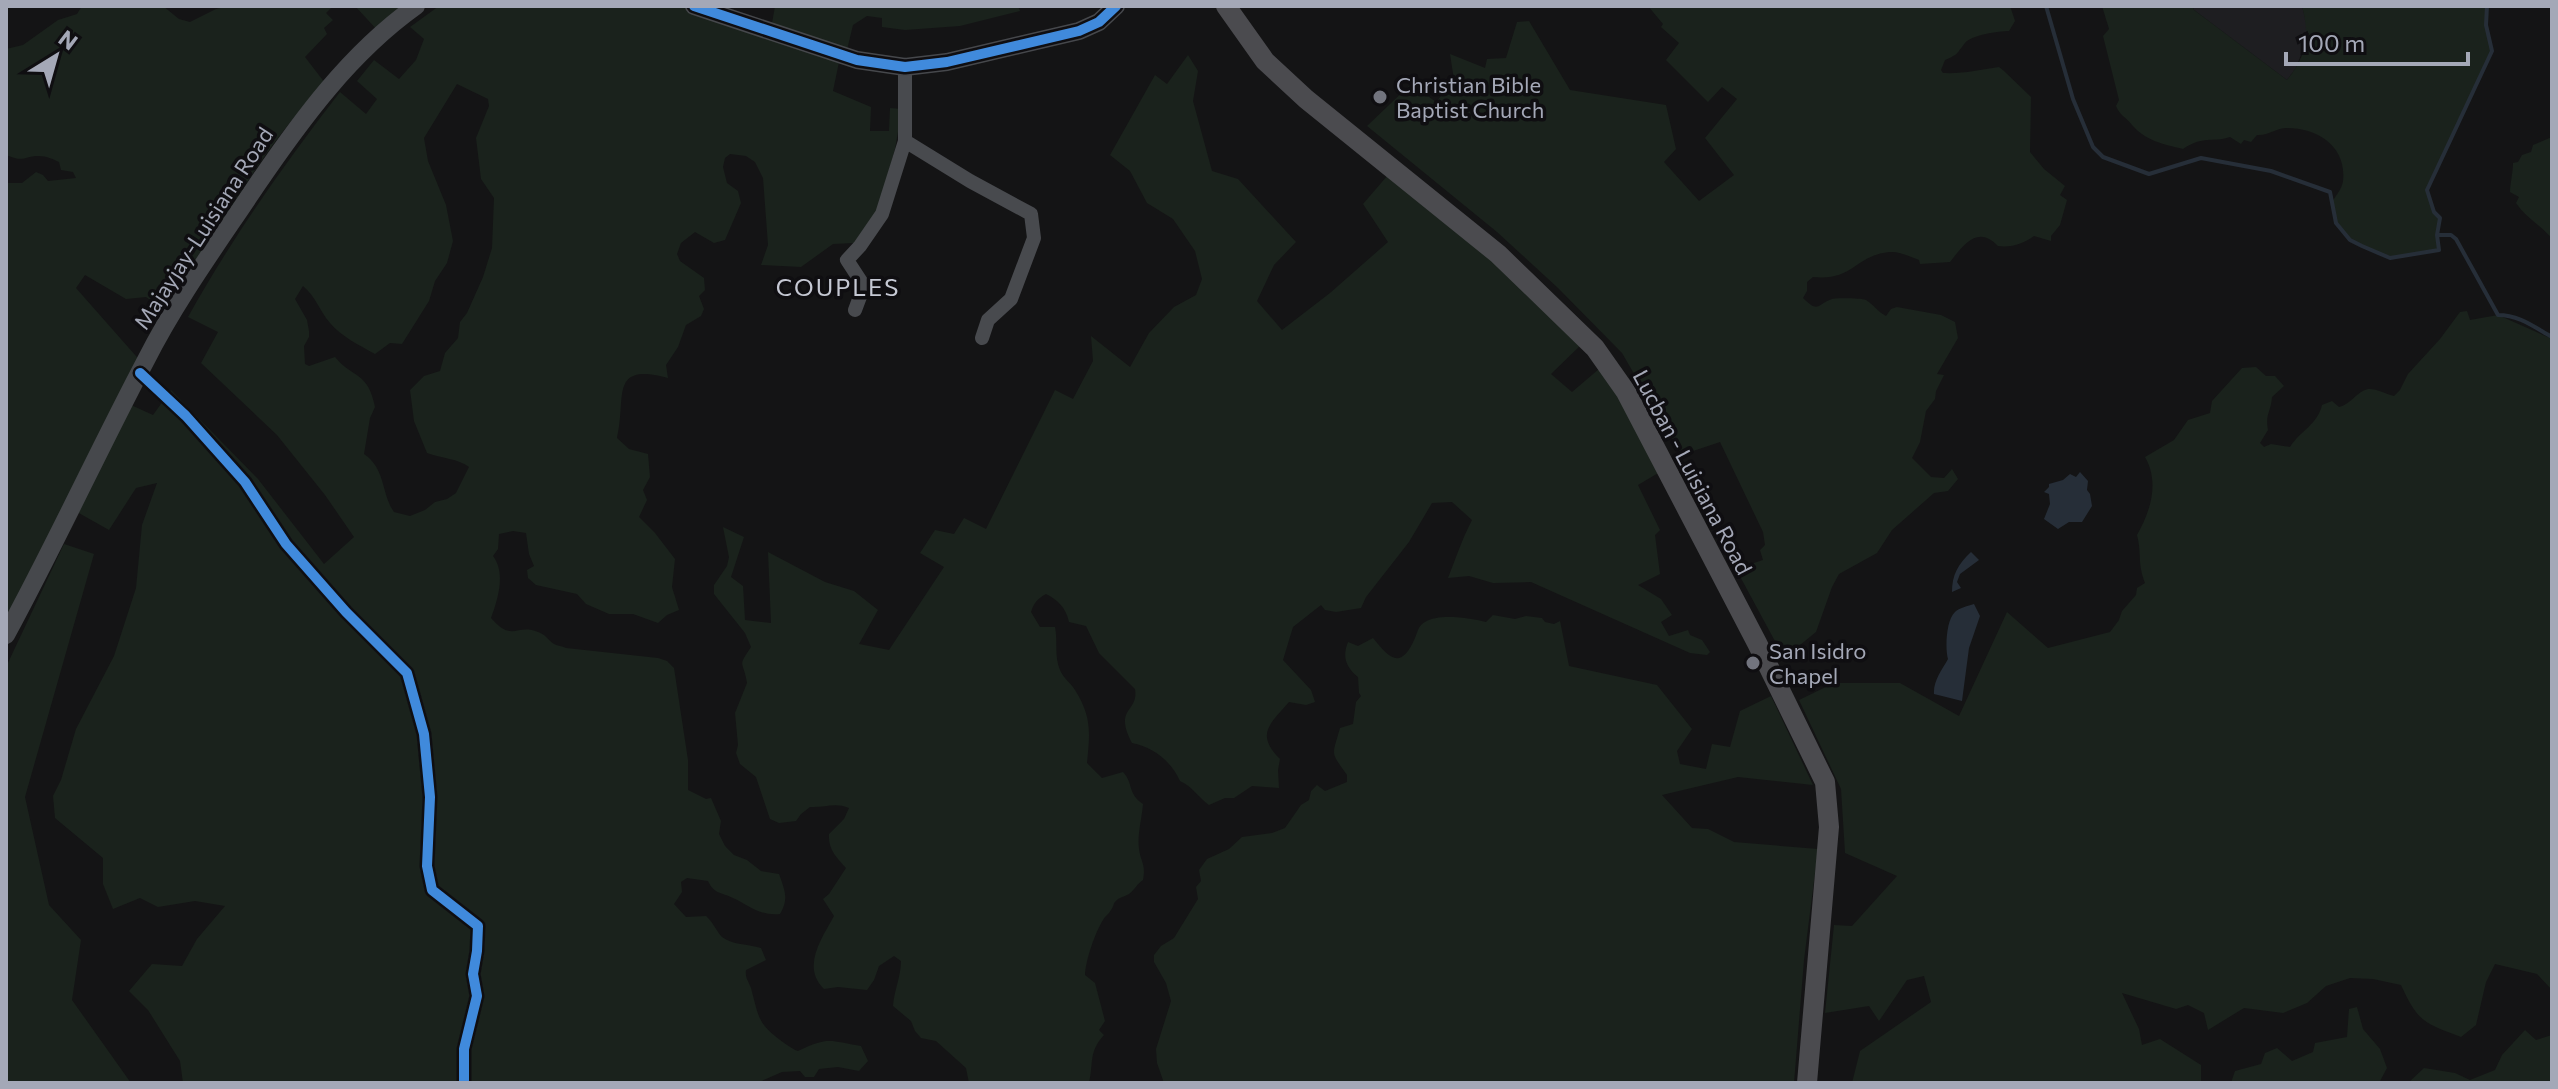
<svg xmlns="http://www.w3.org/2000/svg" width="2558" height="1089" font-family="Commissioner,sans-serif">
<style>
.built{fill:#1e1e21}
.green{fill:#1a221c;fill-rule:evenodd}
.water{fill:#262e38}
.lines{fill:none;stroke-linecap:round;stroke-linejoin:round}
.stream{stroke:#262e38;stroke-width:4}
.street{stroke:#484a4e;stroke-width:14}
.secondary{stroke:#46484c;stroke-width:18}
.primary{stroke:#4b4b4f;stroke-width:20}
.cycleway-casing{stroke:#0f0e11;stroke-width:15}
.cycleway{stroke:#408adc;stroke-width:10}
.poi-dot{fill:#72747e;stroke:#0f0e11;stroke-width:3}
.labels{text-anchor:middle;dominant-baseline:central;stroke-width:7;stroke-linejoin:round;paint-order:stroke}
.poi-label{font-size:22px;fill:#a4a8b7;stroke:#0f0e11;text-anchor:start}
.street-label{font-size:22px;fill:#a4a8b7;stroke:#0f0e11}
.neighbourhood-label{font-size:24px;letter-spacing:2px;fill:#c5c8d3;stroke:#0f0e11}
</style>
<rect width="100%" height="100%" fill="#141415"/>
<path class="built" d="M2193,6H2302L2308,29L2307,38L2296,68L2287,80L2194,10Z"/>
<path class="green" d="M82,6H163L179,19L190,22L216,9L229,6H333L326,13L333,20L324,28L327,34L305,57L325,83C260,149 216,233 169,313L146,297L126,299L85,275L76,288L143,364L6,627V183H22L36,172L43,175L48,181L76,178L73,172L61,170L59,162C53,159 46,156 39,156C22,156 26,163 6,155V49L23,45L58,20L77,14Z
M355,6H415L379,32Z
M439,6H680L839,62L833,91L871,107L870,131H889L890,108L902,109L895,149L878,209L854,243L833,244L801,267L761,265L768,245L763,178L755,162L746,156L730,154L725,158L723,167L727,183L738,191L741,203L725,240L714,243L695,232L681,243L677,254L680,261L704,278L705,290L699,296L704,309L701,316L686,325L678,347L666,365L668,378C608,362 627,398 617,438L629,449L648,454L650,477L643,490L647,500L639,517L655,533L675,559L672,587L679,610L667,615L658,623L633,614H609L586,604L577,594L536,585L528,578L527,570L534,566L529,554L526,533L513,531L499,534L498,549L493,556C506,573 498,599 491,618C513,643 516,623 538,632C545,634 548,640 554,644C558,646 562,646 566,648L658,658L667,661L674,668L688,760V790L706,799L711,798L721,821L719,834L725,846L734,855L747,860L761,871L779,874C785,891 789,899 780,914C760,916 750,906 733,898C721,892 714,894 708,881L687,878L681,882L682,892L674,904L686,917L706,916C713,922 717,932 722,937C732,945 748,944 761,948L766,960L746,970C745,978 748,980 751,988C760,1022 758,1024 787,1045C791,1047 794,1050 798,1051C829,1036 830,1041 861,1046L868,1061L859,1071L838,1067L819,1069L814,1077H805L800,1071L782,1072L757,1083H183L180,1061L148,1010L129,991L152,964L182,966L197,939L225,906L195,901L158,907L140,898L113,909L103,884V858L55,818L53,796L61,780L76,729L114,656L136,588L142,525L157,483L136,488L109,530L77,512L131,405L153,415L171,390L258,479L324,564L354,537L325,495L277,435L201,363L218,332L188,317C232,238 284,164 340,92L366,114L377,99L357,81L374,60L399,79L416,60L424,39L410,27ZM457,84L488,99L489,106L476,138L481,179L494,198L492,248L483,277L467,313L460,322L458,338L445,353L440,371L424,376L410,390L414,421L427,453C441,458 459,459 469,467L456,493L447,499L435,502L425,510L410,516L394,512C381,493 386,469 364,454L370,418L375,407C368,371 353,379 335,357L309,366L305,364L304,346L309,337V331L307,320L295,299L303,286C316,297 319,310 330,323C342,337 359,345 375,354L390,343L402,344L429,301L435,281L447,263L453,241L446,205L428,161L424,138Z
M775,6H1018L1020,11L960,26L905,30L882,27V18L867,16L853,25L846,54L771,29Z
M1648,6H2010L2015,21L2009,31C1999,31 1971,35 1965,43C1956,54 1959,54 1945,60L1941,70L1943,73C1962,74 1980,70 1999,67L2004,71L2031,97L2030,152L2044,169L2065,186L2060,195L2067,200L2060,225L2051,236V241L2034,236C2024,243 2012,248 1998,246C1978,225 1964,244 1950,262L1920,264L1919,260C1910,257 1900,251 1889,252C1854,256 1854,281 1813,277L1807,282V291L1803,298C1819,314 1817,304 1832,299C1836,298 1861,298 1866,300C1873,304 1878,312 1886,316L1891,309L1897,307L1941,315L1955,322L1958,338L1937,374L1944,375L1936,391L1935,399L1926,411L1920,442L1912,458L1931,477L1944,478L1952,469L1958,479L1948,491L1934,493L1892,530L1877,553L1839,574L1832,587L1816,632L1784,658L1736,569L1763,560L1760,550L1765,545L1763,532L1720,442L1681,455L1622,353L1558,288L1497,232L1367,126L1411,84L1436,102L1454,80L1450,54L1485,68L1487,59L1506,58L1517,22L1529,21L1570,90L1666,105L1676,149L1664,162L1699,201L1734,175L1705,138L1737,99L1722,87L1708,102L1666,60L1679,43L1661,27L1663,24Z
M2102,6H2193L2194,10L2287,80C2307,55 2310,36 2302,6H2487L2486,25L2492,51L2427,190L2434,212L2440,218L2437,235L2439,250L2390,258L2377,254L2350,240L2336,223L2331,203C2335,197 2342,189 2343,181C2347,147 2318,128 2287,128C2276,128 2268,136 2257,135L2251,142L2244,140L2241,144L2230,137C2211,143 2204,135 2183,149C2163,144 2146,141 2132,125C2126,117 2120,116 2116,106L2119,100L2103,36L2109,29Z
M1188,55L1198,71L1193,101L1212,171L1238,179L1296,242L1274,265L1257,301L1282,330L1330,293L1388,242L1363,204L1394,168L1585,341L1551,374L1572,392L1606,363L1665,469L1638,485L1660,530L1655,535L1660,574L1638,585L1661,599L1672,615L1661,622L1669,636L1688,630L1690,635L1702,640L1710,652L1707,655L1690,653L1531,582L1493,583L1469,576L1448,578C1456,558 1462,539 1472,520L1452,502L1432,503L1409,542L1366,597L1361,608L1336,612L1325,610L1321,605L1293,627L1283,660L1311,690L1315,702L1306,705L1289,702C1270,724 1255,734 1280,759L1278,770L1279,788L1252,786L1234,798H1225L1209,805C1198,797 1192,786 1180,781C1171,761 1153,747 1132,743C1113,707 1139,713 1135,689L1099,653L1086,626L1069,622C1066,608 1058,600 1046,594C1037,599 1034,603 1031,612L1040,627H1055C1058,641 1054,656 1060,670C1063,678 1071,683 1075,690C1092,717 1090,733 1087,763L1102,778L1123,772C1134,784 1127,793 1143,804C1142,818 1137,835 1139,849C1141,863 1146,864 1143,880C1137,884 1135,889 1129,894C1126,896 1121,897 1118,899C1112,904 1115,904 1111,910C1109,914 1105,916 1103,920C1095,933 1086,959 1085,975L1095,983L1105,1021L1099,1030L1104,1035C1088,1053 1094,1062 1089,1083H969L966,1068L936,1041L921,1038L915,1031L911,1021L893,1006C894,991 901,976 901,961L894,956L879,966L874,980L867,990L838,987L824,989C801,967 822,938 834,916L823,899L829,894L846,868C836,857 828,849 829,834L844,819L849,808C835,802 824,808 810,807L801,814L796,821L779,823L770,819L756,777L740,764L736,753L738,745L735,713L747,683C743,659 737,668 751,647L745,633L714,594V585L727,566L729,557L723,527L744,537L731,577L743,586L745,620L771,623L768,552L825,582L854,591L878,610L859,644L889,650L944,567L920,553L935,530L954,534L964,518L986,529L1055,390L1073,399L1093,361L1091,336L1130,367L1149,333L1174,307L1196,295L1202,279L1195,251L1173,219L1147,203L1130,171L1110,155L1155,75L1167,84Z
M2552,137V239C2541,225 2526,218 2516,203L2519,197L2510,192C2510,185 2513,172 2513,163L2518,162L2522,155L2531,152L2533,145Z
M2467,311L2470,320L2498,315L2552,339V990L2537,974L2495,964L2486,982L2476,1025L2461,1037C2424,1023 2418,1022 2401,985L2373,979L2350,978L2326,986L2307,1003L2283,1013L2244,1008L2208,1030L2204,1013L2188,1005L2176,1009L2122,993L2139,1029L2142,1045L2160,1039L2201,1065V1083H1852L1860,1051L1931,1002L1924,976L1907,980L1879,1021L1869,1006L1825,1013L1834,925L1852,926L1897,876L1845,853L1841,789L1799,700L1834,683H1900L1959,716L2007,612L2048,648L2110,632L2119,620L2122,611L2136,595L2137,588L2145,583C2137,562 2142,554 2137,535C2150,512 2160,483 2145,457L2174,440L2188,420L2210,413L2212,401L2242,368L2256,367L2266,376H2275L2284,386L2272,397C2271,412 2265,414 2268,430L2260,443L2264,447L2271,444L2290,447C2300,431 2318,424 2322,405L2332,401L2339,407C2350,405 2356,392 2368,389C2375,388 2386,394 2394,396L2400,390L2408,374L2440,339L2460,312Z
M64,544L94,554L25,797L49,905L81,940L72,1000L131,1083H6V667Z
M1493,615L1515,619L1526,616L1542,618L1545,622L1554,624L1560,621L1569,666L1657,685L1692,729L1677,751L1680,764L1706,769L1712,744L1730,747L1740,711L1771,696L1813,785L1738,777L1662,795L1692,828L1708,829L1734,842L1818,849L1804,960L1794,1083H1164L1157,1063L1156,1049L1171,1001L1166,983L1154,962V955L1161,946L1174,938L1198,899L1196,887L1201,881L1199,870L1207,859L1229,849L1242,837L1272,833L1285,828L1301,805L1309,800L1311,791L1317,785L1325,791L1347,782V775C1330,751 1332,757 1340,728L1353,724L1356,702L1361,696L1359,693L1358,677C1346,667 1342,657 1348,642L1358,646L1373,638C1389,658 1401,671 1415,638C1418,631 1418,626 1425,622C1438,613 1472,618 1486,622Z
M2357,1007L2363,1029L2380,1049L2387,1068L2379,1083H2231L2235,1071L2261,1064L2265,1053L2277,1048L2292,1061L2313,1052L2315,1043L2347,1037L2349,1009Z
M2525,1030L2536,1040L2552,1035V1083H2408L2424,1068L2455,1073L2470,1080L2495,1070L2502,1055Z"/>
<path class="water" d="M2080,472L2088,481L2087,490L2090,494L2092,506L2082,522H2069L2058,529L2044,519L2050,504L2049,494L2044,492L2049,487V484L2063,480L2070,474L2076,477Z
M1971,552L1979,560L1960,574L1957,582L1961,588L1952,592C1952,575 1958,564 1971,552Z
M1974,604L1980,616L1969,648L1962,701L1934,694C1933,681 1942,670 1948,659C1945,649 1946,620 1955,612C1959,608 1968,606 1974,604Z"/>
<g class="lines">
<path class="stream" d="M2046,6L2073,99L2093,147L2103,157L2149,174L2201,158L2271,171L2330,192L2336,223L2350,240L2362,246L2390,258L2439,250L2437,235L2440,218L2434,212L2427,190L2492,51L2486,25L2487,6
M2437,235H2451L2456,239L2498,315C2519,315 2534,327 2552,337"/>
<path class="street" d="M905,141L970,181L1031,214L1034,238L1011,299L988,320L982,338
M855,310L864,286L847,260L860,246L882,214L905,141V67
M140,373L186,416L245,482L286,544L346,612L407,673L424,734L430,797L427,866L432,890L478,926L477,951L473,974L477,996L464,1049V1083"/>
<path class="secondary" d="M694,6L857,60L905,67L947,62L1079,31L1099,22L1116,6
M6,635C55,545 98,451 146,360C177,299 218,243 256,186C301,120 350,53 416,6"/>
<path class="primary" d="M1226,6L1265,61L1306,99L1498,254L1595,348L1626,392L1757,643L1825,782L1829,827L1807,1083"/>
<g class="cycleway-casing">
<path id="cycleway" d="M694,6L857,60L905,67L947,62L1079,31L1099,22L1116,6
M140,373L186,416L245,482L286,544L346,612L407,673L424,734L430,797L427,866L432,890L478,926L477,951L473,974L477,996L464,1049V1083"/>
</g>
<use href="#cycleway" class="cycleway"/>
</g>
<g class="poi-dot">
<circle cx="1380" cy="97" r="8"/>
<circle cx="1753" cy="663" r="8"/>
</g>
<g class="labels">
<g class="poi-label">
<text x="1396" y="84">Christian Bible<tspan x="1396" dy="25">Baptist Church</tspan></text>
<text x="1769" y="650">San Isidro<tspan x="1769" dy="25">Chapel</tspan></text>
</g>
<g class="street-label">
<text transform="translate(203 228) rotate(-57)">Majayjay-Luisiana Road</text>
<text transform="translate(1693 472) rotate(62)">Lucban - Luisiana Road</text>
</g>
<g class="neighbourhood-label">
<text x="838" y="286">COUPLES</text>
</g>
</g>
<rect width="2558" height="1089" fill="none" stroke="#a4a8b7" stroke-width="16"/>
<g transform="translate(56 56) rotate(37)" stroke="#0f0e11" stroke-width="6" paint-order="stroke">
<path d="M0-6L14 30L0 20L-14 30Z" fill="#a4a8b7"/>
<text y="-12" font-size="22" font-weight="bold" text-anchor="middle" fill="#a4a8b7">N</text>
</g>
<path d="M2286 52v12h182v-12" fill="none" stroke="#a4a8b7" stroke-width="4"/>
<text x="2298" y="52" font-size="24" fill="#a4a8b7" stroke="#0f0e11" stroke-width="6" paint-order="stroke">100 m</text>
</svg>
